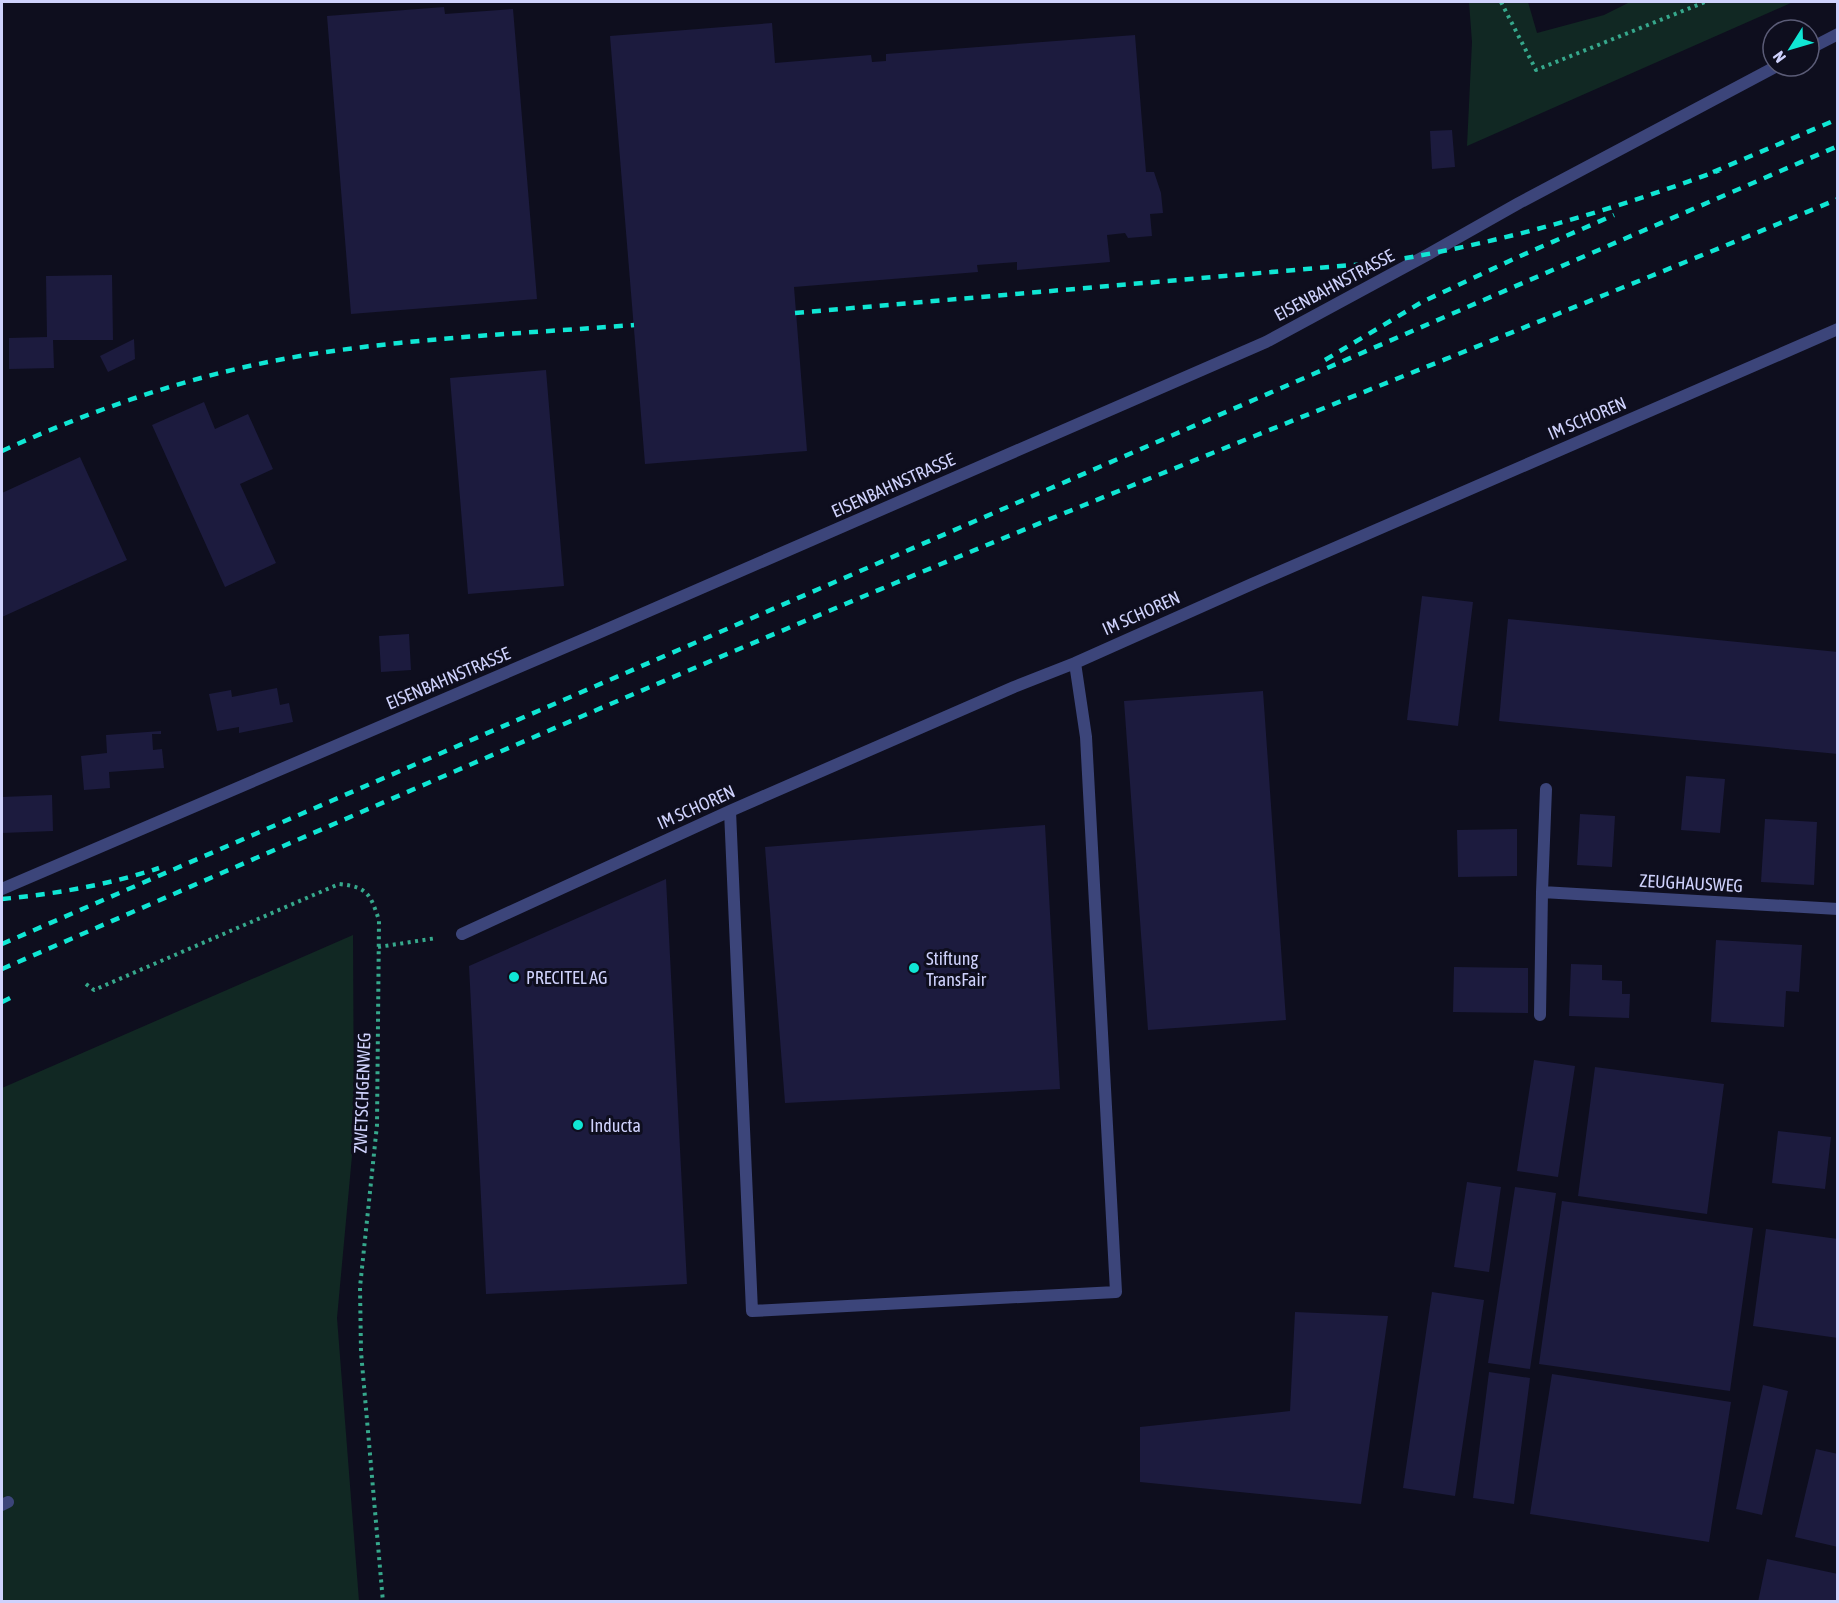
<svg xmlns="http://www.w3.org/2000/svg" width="1839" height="1603" font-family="'Asap Condensed',sans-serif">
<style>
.green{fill:#112823}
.building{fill:#1c1b3e}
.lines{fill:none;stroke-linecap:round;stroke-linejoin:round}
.path{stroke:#36a88c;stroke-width:4;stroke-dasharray:3 4.5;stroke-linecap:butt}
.service{stroke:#3c457a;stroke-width:12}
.minor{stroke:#3c457a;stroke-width:12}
.rail{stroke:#10e6d4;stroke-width:4.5;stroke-dasharray:9 8;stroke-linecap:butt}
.poi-dot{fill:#10e6d4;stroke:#0e0e1e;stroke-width:2}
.labels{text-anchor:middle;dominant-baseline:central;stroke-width:6;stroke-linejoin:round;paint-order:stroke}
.street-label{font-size:18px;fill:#cfd2fc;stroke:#0e0e1e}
.poi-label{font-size:18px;fill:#cfd2fc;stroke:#0e0e1e;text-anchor:start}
</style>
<rect width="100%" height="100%" fill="#0e0e1e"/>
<path class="green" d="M1469,2H1528L1537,33L1604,15L1630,2H1793L1467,146L1472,42Z
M353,935L354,1134L337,1318L359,1601H2V1088Z"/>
<path class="building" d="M444,7L445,14L513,9L537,299L351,314L327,16Z
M772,23L775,63L871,55L872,62L886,61V54L1135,35L1146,172H1154L1161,193L1163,213L1150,214L1152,236L1128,238L1125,233L1107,235L1110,262L1017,270V262L977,265L978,272L794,287L807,451L645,464L610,36Z
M1452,130L1455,167L1432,169L1430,131Z
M112,275L113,340H53L54,368L9,369V338L47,337L46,276Z
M134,339L135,359L108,372L100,356Z
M546,370L564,586L468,594L450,378Z
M204,402L215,429L248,414L273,469L240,484L276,563L225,587L152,425Z
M80,457L127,560L2,617V493Z
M1422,596L1473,602L1458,726L1407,720Z
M1508,619L1838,652V754L1499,721Z
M409,634L411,670L381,672L379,636Z
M277,688L280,705L289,703L293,722L239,733V727L217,731L209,694L231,690L232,697Z
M1263,691L1286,1020L1148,1030L1124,701Z
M161,731V734H152L153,750L162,749L164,768L109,772L110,788L84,790L81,756L107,753L106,735Z
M1686,776L1725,779L1720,833L1681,830Z
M52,795L53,831L2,833V797Z
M1580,814L1615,816L1612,867L1577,865Z
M1765,819L1817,822L1814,885L1761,882Z
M1045,825L1060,1089L785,1103L765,847Z
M1517,829V876L1458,877L1457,830Z
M666,879L687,1284L486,1294L469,966Z
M1716,940L1802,945L1799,992L1786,991L1784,1027L1711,1022Z
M1571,964L1602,965V980L1622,981V994H1630L1629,1018L1569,1016Z
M1454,967L1528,968V1013L1453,1012Z
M1534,1060L1575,1066L1558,1177L1517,1171Z
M1595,1067L1724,1084L1707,1214L1578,1196Z
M1778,1131L1831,1137L1825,1189L1772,1183Z
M1467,1182L1501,1187L1489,1272L1454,1267Z
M1515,1187L1556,1193L1530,1369L1488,1363Z
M1562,1201L1753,1228L1730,1391L1539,1364Z
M1766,1229L1838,1239V1338L1753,1326Z
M1432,1292L1484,1300L1455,1496L1403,1488Z
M1295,1312L1388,1316L1361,1504L1140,1482V1427L1290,1411Z
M1489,1372L1530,1378L1514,1504L1473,1498Z
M1552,1374L1731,1402L1709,1542L1530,1514Z
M1763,1385L1788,1391L1762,1515L1736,1509Z
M1816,1449L1838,1454V1547L1795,1537Z
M1767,1559L1838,1574V1602H1758Z"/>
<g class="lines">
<path class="path" d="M1501,2L1536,70L1705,2
M378,947L437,938
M86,984L94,990L339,884C368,887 370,894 379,920L377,1125L360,1287L361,1352L383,1602"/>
<path class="service" d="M730,811L752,1311L1116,1292L1086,737L1075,663
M462,934L730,811L1014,687L1075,663L1252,584L1838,329
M2,1505L8,1502"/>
<path class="minor" d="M1809,49L1838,34
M1546,789L1542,892L1838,909
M2,889L596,634L1266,342L1427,255L1519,203L1777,66
M1540,1015L1542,892"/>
<path class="rail" d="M1713,172L1838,119
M795,313L1376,263C1498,244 1604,213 1720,170
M1325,360L1422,302L1518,257L1614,215
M2,451C105,404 213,368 326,352C428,337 531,333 634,325
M2,899C55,894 108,885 159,868
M2,944L1838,146
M2,969C298,840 594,709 893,584C1206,453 1524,330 1838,199
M2,1002L16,995"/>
</g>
<g class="poi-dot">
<circle cx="914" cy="968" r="6"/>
<circle cx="514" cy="977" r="6"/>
<circle cx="578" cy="1125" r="6"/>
</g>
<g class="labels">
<g class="street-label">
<text transform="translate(1334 285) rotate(-28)">EISENBAHNSTRASSE</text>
<text transform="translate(1587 418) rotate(-23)">IM SCHOREN</text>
<text transform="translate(893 485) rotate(-24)">EISENBAHNSTRASSE</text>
<text transform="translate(1141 613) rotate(-24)">IM SCHOREN</text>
<text transform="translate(448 678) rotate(-23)">EISENBAHNSTRASSE</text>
<text transform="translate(696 807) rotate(-24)">IM SCHOREN</text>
<text transform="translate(1691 883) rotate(3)">ZEUGHAUSWEG</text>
<text transform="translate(362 1093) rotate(-88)">ZWETSCHGENWEG</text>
</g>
<g class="poi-label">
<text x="926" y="958">Stiftung<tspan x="926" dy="21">TransFair</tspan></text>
<text x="526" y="977">PRECITEL AG</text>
<text x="590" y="1125">Inducta</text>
</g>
</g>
<rect width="1839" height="1603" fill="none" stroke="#cfd2fc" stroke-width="6"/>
<g transform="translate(1791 48) rotate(233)"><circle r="28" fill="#0e0e1e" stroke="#5b5c77" stroke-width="1.5"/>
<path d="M0-4.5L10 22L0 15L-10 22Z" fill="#10e6d4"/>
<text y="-9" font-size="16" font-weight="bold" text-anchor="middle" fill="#cfd2fc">N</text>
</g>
</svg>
